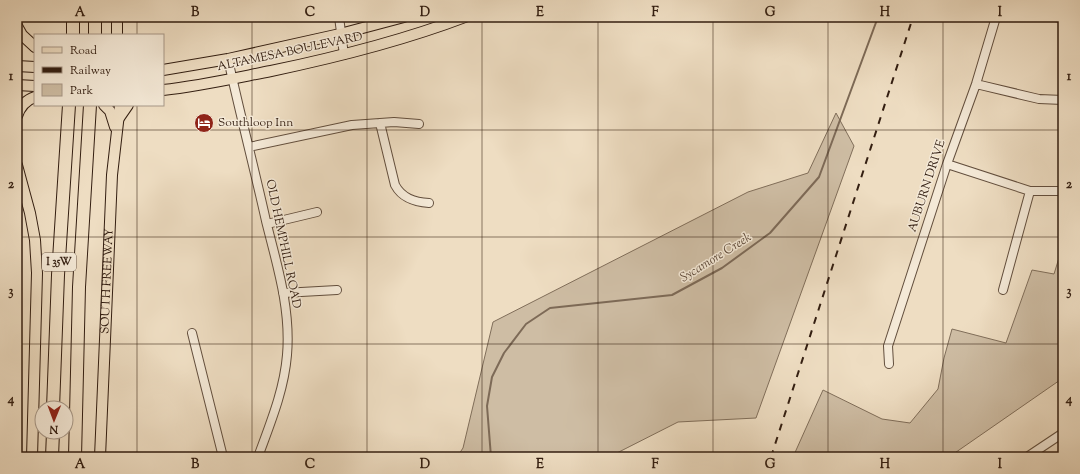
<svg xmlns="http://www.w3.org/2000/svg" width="1080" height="474" font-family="'Sorts Mill Goudy',serif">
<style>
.green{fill:#cebda4;stroke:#806e5a}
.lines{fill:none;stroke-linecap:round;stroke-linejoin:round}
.stream{stroke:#7d6a57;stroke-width:2}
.minor-casing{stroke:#624e3d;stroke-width:10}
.major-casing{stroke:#331e11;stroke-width:12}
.highway-casing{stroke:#331e11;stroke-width:14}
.minor{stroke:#f4e9d7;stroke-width:8}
.major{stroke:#eeddc2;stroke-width:10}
.highway{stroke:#eeddc2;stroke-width:12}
.rail{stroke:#331e11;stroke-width:2;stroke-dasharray:7 7;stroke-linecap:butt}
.grid{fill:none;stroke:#331e11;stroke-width:1;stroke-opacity:0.55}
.labels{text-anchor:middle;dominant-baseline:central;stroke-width:3;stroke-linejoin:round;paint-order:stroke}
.shield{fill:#f4e9d7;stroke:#6d5b4c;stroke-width:1}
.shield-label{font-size:11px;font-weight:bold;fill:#331e11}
.street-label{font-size:12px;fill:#331e11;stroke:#f4e9d7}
.poi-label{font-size:12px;fill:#331e11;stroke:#f4e9d7;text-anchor:start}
.water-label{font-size:13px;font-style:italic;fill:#5e4a3a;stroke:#f4e9d7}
.neatline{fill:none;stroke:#331e11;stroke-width:1.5}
.grid-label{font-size:13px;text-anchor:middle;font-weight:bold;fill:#331e11}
</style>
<rect width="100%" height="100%" fill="#eeddc2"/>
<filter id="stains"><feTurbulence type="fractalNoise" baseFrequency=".005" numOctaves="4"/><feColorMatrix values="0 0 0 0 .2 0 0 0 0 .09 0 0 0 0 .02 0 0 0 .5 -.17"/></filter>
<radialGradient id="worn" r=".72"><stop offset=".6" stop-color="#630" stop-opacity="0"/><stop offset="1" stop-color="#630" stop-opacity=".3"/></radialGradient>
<path class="green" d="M836,113L854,146L756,418L678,422L609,457H457L463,448L493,322L748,192L808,173Z
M1063,245V378L949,457H793L823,390L882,419L910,423L938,389L944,358L952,329L1006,343L1032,270L1054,274Z"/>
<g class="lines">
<path class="stream" d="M491,457L487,406L492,377L504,353L526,324L550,308L672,295L722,268L770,233L819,177L878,17"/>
<g class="minor-casing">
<path id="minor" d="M339,17L344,55
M1055,17L1063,18
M228,59C240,114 254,167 266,221C277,265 291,309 287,355C284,391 270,424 258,457
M976,84L1039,99L1063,100
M380,123L395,185C402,198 414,202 429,203
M249,147L352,125L394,122L419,124
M947,164L1030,191H1063
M267,224L317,212
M1003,290L1030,191
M283,293L337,290
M192,333L223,457
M889,364L888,346L947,164L976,84L996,17
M1027,457L1063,433"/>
</g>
<g class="major-casing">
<g id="major">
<path d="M17,26L22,35L35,47"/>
<path d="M117,35V17"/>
<path d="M17,66L35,67"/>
<path d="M163,70L228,59L340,34L404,17"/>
<path d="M17,85L35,86"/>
<path d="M163,90C199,86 235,78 271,71C338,57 402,41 465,17"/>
<path d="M104,105L110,111L115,127"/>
<path d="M17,116C20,107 26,100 35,97"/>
<path d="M119,118L128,105"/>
<path d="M17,165L30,213L35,240L37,273L32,457"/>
<path id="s1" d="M100,457L112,175L120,105"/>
</g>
</g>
<g class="highway-casing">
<path id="highway" d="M73,35V17
M95,35V17
M53,408L58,275L69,105
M52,457L53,432
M75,457L79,287L90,105"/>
</g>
<use href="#minor" class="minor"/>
<use href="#major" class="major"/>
<use href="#highway" class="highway"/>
<path class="rail" d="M771,457L913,17"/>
</g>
<path class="grid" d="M137,17V35M252,17V457M367,17V457M482,17V457M598,17V457M713,17V457M828,17V457M943,17V457M137,105V457M17,130H1063M17,237H1063M17,344H1063"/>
<defs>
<g id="hotel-disc" transform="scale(1)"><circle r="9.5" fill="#8f2418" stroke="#f4e9d7"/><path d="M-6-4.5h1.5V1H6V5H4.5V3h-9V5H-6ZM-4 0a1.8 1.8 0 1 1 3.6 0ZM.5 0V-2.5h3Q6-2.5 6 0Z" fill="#fff"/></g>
</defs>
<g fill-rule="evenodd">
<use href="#hotel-disc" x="204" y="123"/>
</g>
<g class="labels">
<rect class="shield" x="42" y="253" width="34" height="18" rx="3"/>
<g class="shield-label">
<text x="59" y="262">I 35W</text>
</g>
<g class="street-label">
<text transform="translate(290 52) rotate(-12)">ALTAMESA BOULEVARD</text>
<text transform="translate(927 186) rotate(-72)">AUBURN DRIVE</text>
<text transform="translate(283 244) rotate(78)">OLD HEMPHILL ROAD</text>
<text stroke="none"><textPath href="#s1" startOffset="176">SOUTH FREEWAY</textPath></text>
</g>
<g class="poi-label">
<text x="218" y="123">Southloop Inn</text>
</g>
<g class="water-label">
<text transform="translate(716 258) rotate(-32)">Sycamore Creek</text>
</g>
</g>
<rect width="1080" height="474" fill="none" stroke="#eeddc2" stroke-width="44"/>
<rect x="34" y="34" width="130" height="72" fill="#f4e9d7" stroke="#a79888"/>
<rect x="42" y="47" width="20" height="6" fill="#eeddc2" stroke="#a79888"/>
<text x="70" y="54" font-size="12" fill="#331e11">Road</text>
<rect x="42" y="67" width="20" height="6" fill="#331e11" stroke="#a79888"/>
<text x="70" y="74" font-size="12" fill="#331e11">Railway</text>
<rect x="42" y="84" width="20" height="12" fill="#cebda4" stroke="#a79888"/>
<text x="70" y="94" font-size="12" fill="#331e11">Park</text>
<g transform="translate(54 420) rotate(181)"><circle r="19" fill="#f4e9d7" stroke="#a79888"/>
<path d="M0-3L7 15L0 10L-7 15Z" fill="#8f2418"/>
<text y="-6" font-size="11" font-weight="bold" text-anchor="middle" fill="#331e11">N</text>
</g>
<rect x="22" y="22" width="1036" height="430" class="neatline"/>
<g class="grid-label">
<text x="80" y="16">A</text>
<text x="195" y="16">B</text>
<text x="310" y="16">C</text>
<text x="425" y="16">D</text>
<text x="540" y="16">E</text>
<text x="655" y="16">F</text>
<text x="770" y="16">G</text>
<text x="885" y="16">H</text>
<text x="1000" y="16">I</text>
<text x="11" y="80">1</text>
<text x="1069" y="80">1</text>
<text x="11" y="188">2</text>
<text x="1069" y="188">2</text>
<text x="11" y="295">3</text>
<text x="1069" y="295">3</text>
<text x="11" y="403">4</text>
<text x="1069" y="403">4</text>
<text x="80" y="468">A</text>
<text x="195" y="468">B</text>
<text x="310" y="468">C</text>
<text x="425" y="468">D</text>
<text x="540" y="468">E</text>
<text x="655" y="468">F</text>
<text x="770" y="468">G</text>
<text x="885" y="468">H</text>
<text x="1000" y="468">I</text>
</g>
<rect width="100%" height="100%" filter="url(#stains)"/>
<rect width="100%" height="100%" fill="url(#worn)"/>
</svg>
